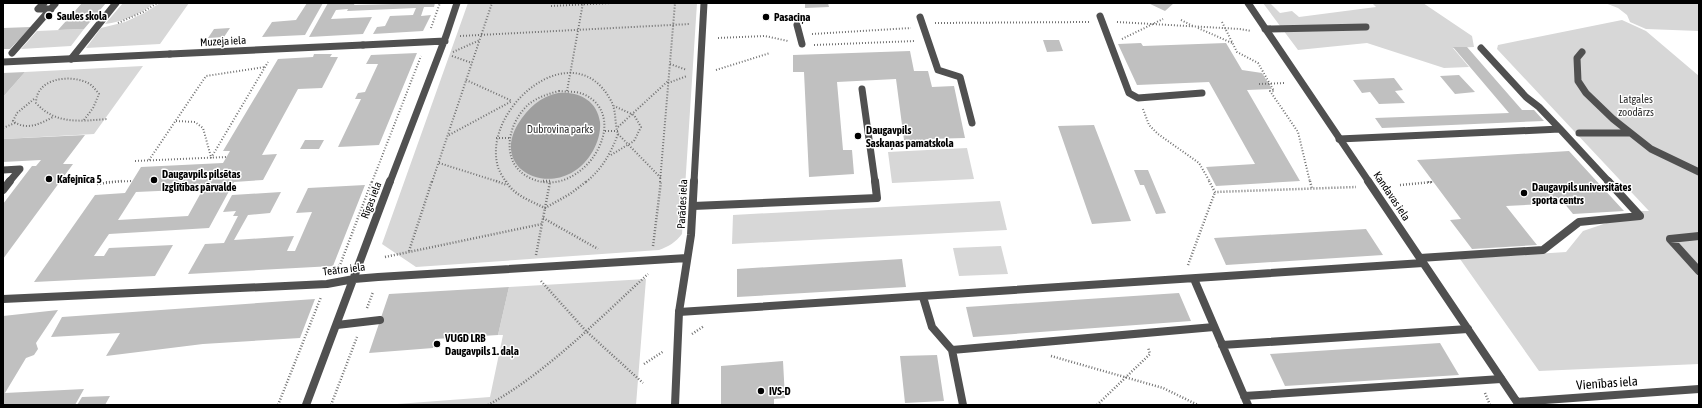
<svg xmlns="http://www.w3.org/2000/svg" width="1702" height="408" font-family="'Asap Condensed',sans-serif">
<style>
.green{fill:#d7d7d7}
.water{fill:#9e9e9e}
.building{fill:#c0c0c0;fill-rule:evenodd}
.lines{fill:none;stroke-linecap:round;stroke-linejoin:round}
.path-far1{stroke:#727272;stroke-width:2;stroke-dasharray:1 2;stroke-linecap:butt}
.path{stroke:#727272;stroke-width:2.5;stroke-dasharray:1 2;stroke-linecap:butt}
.service-far1{stroke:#505050;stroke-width:7}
.service{stroke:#505050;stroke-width:8}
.pedestrian{stroke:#505050;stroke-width:7}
.minor-far1{stroke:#505050;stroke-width:7}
.minor{stroke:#505050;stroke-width:8}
.poi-dot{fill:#000;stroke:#fff;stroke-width:1.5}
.labels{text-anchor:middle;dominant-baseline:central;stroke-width:3;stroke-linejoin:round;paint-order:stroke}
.poi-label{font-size:11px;font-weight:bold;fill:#000;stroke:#fff;text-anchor:start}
.street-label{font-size:11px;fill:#000;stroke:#fff}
.park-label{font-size:11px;fill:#2e2e2e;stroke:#fff}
.near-street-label{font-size:13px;fill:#000;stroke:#fff}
</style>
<rect width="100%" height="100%" fill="#fff"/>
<path class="green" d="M123,3H154C141,14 122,22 105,24Z
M160,3H189L160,44L86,48L101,28L125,22L144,13Z
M468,3H697L682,234C676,242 668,247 659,250L416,267L382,244Z
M1263,3H1270L1280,13L1292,11L1299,17L1376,7L1372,3H1423L1472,36L1474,47L1453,48L1469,67L1444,68L1367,43L1298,50Z
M1605,3H1699V31L1646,29L1630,22L1627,15L1618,8Z
M1622,20L1646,31L1699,76V364L1539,371L1460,259L1566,252L1583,231L1642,211H1649L1497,49L1498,45Z
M84,29L71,46L21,49L37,31Z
M143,66L94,134L3,139V97L25,72Z
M967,148L974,179L892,183L888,152Z
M1000,201L1007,230L732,244L733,215Z
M1001,246L1008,274L959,276L953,248Z
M646,279L636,405H384L490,397L503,335H498L509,287Z"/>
<path class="water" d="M558,93C578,91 597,100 600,122C601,133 597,145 591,154C561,202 488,174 518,124C528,108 540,97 558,93Z"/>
<path class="building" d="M82,3H106L84,29L58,30Z
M307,3H323L305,35L262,37L272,22L296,20Z
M328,3H355L354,5L435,3L434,7H424L421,16L431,15L423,31L373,34L377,27L385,26L390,16L413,15L416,8L347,11L348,9L336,10L331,19L372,17L363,34L309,37Z
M805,3H828L829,7L805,8Z
M1148,3H1174L1165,11Z
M31,27L10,49H3V28Z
M230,28L224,37L208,38L214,29Z
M1043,40H1059L1063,51L1047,52Z
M1141,43L1143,46L1226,43L1242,70L1262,73L1272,89L1247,90L1300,181L1216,186L1206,167L1255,164L1209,82L1137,85L1118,44Z
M1453,47H1467L1522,110H1534L1544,121L1382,128L1375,118L1509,113Z
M910,51L914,71H928L932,87L954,86L965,138L927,139L923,141L904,140L896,79L837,82L843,150H852L854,174L809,177L804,72H793V55Z
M417,53L379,145L338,147L361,99H355L358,93L365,92L378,64H366L371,55Z
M314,54H332L330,57H338L322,88L298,89L262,155L277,154L263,180L234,182L209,228L109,234L94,256H104L109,248L173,245L155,276L34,282L95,195L125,193L141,167L223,163L230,151H223L278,59L313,57ZM203,189L188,216L118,220L136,192Z
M25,72L3,97V73Z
M1459,75L1475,92L1455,94L1440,76Z
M1394,78L1403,90L1395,91L1405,103L1379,104L1370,92L1362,93L1353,80Z
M1094,125L1131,221L1092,224L1058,126Z
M85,135L63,164H73L3,259V204L32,166H36L41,160L3,162V139Z
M305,140H324L319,149H300Z
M1569,151L1624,211L1573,214L1564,203L1506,206L1537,245L1472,249L1450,220L1461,219L1417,160Z
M1134,170H1148L1166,213L1156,214L1144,185H1140Z
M365,185L333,266L188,274L205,244L224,243L238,216H233L236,211L223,212L232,195L281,192L270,213L248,215L234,240L294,236L287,251H295L312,212L296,213L308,188Z
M1366,229L1383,255L1226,265L1214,238Z
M902,259L906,287L737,297V269Z
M509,287L498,335L435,339L433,348L369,353L389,294Z
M1179,293L1191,321L973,337L966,307Z
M315,299L300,338L203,344L106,356L120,333L51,337L62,317Z
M58,310L36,343L38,349L34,355L26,358L5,393L84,389L75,405H3V316Z
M1440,343L1459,375L1285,386L1270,354Z
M937,355L944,401L905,403L900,356Z
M783,361L785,398L774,399V405H721V366Z
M110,396L105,405H77L82,397Z"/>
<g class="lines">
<path class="path-far1" d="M551,3V6L611,3
M1181,20L1193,26
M1117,22L1240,29L1251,31
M1222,22L1237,52L1258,63L1274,91H1270L1298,132L1310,182
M118,23L143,12L157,3
M935,23L1090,22
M431,28L440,3
M1198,28L1232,43
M812,34L911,28
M460,36L690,24
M718,38L765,36L788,41
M1122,39L1163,19
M814,45L915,41
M453,52L480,40
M452,56L472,63
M670,64L687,70
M716,70L770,53
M466,80L512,101
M668,83L687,76
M1259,84L1286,83
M559,91C566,92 576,91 583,94C636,117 580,205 528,177C499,161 508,122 529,104C538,97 548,94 559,91Z
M567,91L583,3
M34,99L17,113L13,121C26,131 40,124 53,117
M1143,109L1149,125L1158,134L1199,163L1210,182
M84,120L93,108L99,94C96,90 92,85 88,83C70,74 36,78 36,103C56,125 80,121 108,119
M176,121L195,122L203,128L211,157
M618,127L668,81
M3,128L15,123
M605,131H618
M618,134L661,178
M449,135L512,101
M496,138H509
M611,155L634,141L641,127L634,115L614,106
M211,158L268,62
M149,160L206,76L265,67
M135,161L226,157
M439,163L499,182
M106,182L133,181
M372,182L421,56
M432,182L492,3
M506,182C503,177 498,170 497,163C485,106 573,33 610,99C617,110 614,122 618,134
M586,182C602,169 611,153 618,134
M660,182L675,3
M1428,182H1433"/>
<path class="path" d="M496,181L507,185
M506,181C513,195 531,201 545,208L570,194L587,181
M543,181H551
M1209,181L1215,192L1356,187
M1310,181L1312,189
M97,184L122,181
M1400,185L1433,182
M543,218L598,249
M653,246L661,181
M409,251L432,181
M536,255L550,182
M385,257L542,224
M1188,265L1215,192
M336,268L340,265L372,181
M541,281L586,331L643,383
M367,308L373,292
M692,334L704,326
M1051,356L1163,388L1198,405
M644,364L664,351
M1485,393L1490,405
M278,405L321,297
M331,405L357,337
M488,405C545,374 600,318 648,274
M1097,405L1150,354L1148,347"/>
<path class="service-far1" d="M44,3L38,9H51
M1100,16L1129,93L1138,98L1202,93
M920,17L938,70L960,77L972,123
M797,25L802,44
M1265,29L1366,27
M1481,48L1526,97L1539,107L1560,129
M1582,52L1577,58L1578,81L1586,93L1613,119L1651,149L1699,172
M12,53L55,4
M71,59L116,3
M862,89L875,182
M1579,133H1630
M1339,139L1560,129L1609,182
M3,170L20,169L9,182"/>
<path class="service" d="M3,190L10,181
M693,206L877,198L875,181
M1699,236L1670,239L1699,271
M1420,258L1543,250L1579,222L1640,216L1608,181
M1194,279L1248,405
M923,297L932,327L952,350L1214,327
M679,312L1423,263
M337,325L380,320
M1222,345L1468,329
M952,350L963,405
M1244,396L1501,379"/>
<path class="pedestrian" d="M170,54L363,45"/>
<path class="minor-far1" d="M1248,3L1369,182
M363,45L445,41
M3,62L170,54
M390,182L446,36L457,3
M694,182L704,3"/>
<path class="minor" d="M1368,181L1519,405
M3,299L327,284L354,279L378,277L687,258
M1517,402L1699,389
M306,405L390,181
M675,405L679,312L691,235L694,181"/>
</g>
<g class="poi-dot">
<circle cx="49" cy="16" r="4"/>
<circle cx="766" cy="17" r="4"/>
<circle cx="858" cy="136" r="4"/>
<circle cx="49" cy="179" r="4"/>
<circle cx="154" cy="180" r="4"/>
<circle cx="1524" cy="193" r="4"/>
<circle cx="437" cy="344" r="4"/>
<circle cx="761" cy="391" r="4"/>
</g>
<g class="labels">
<g class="poi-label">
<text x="57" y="16">Saules skola</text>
<text x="774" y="17">Pasaciņa</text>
<text x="866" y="130">Daugavpils<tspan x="866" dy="13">Saskaņas pamatskola</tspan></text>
<text x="162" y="174">Daugavpils pilsētas<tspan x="162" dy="13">Izglītības pārvalde</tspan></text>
<text x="57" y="179">Kafejnīca 5</text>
<text x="1532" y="187">Daugavpils universitātes<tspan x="1532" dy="13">sporta centrs</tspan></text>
<text x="445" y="338">VUGD LRB<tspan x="445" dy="13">Daugavpils 1. daļa</tspan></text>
<text x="769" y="391">IVS-D</text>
</g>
<g class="street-label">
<text transform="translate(223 41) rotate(-3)">Muzeja iela</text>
<text transform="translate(1392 196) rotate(56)">Kandavas iela</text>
<text transform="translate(371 200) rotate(-69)">Rīgas iela</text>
<text transform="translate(682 204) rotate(-87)">Parādes iela</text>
<text transform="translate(344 269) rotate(-7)">Teātra iela</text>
</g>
<g class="park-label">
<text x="1636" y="99">Latgales<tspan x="1636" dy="13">zoodārzs</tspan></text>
<text x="560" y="129">Dubrovina parks</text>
</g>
<g class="near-street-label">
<text transform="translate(1607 383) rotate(-4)">Vienības iela</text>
</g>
</g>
<rect width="1702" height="408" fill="none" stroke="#000000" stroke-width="8"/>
</svg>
